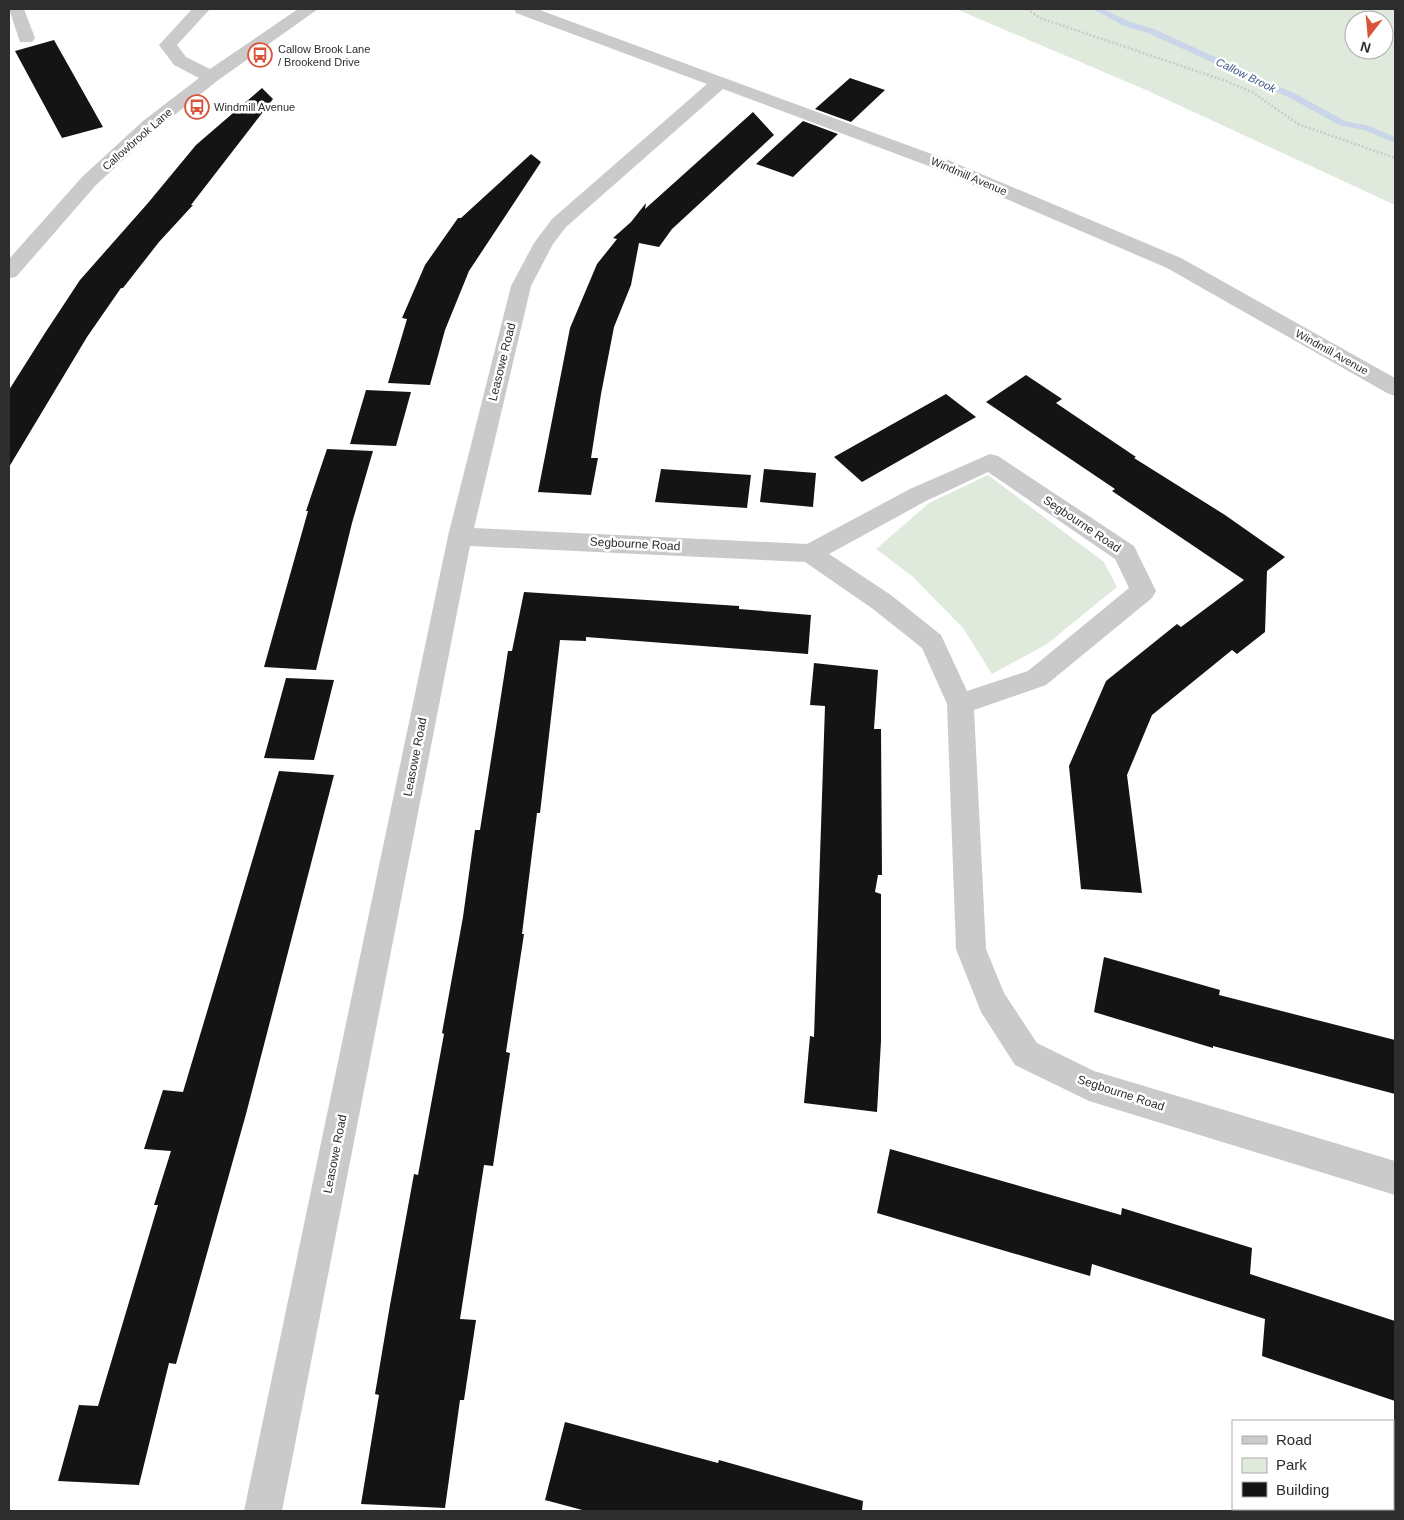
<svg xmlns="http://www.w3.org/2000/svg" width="1404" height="1520" font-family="Helvetica,sans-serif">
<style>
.green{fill:#e0eadc;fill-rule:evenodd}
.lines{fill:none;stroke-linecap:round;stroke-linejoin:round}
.stream{fill:#c9d5e9;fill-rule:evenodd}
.building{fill:#141414}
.path{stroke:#cacaca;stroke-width:2.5;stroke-dasharray:2 2;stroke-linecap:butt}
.minor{fill:#cacaca;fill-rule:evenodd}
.labels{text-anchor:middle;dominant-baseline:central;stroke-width:5;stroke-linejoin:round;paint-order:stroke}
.far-poi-label{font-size:11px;fill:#2d2d2d;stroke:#fff;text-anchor:start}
.far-water-label{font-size:11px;font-style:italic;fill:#415c8a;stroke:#fff}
.far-street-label{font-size:11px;fill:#2d2d2d;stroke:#fff}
.street-label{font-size:12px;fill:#2d2d2d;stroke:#fff}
</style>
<rect width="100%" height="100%" fill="#fff"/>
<path class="green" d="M956,9H1395V205L1146,90ZM1354,20H1384V50H1354Z
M988,475L1104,562L1117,587L1047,644L992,674L963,628L912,576L876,549L929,503Z"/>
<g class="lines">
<path class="stream" d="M1093,9H1103L1130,22L1154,29L1298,95L1345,121L1369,126L1395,137V143L1364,130L1339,125L1292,99L1148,33L1124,26Z"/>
</g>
<path class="building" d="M54,40L103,127L62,138L15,51Z
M850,78L885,90L851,122L815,109Z
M262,88L273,99L191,205H193L159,242L123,288H121L87,337L9,467V390L45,333L80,280L148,203L196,145Z
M753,112L774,135L672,229L659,247L639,243L631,285L614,327L601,394L591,458H598L591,495L538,492L570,328L597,264L617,239L613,238L631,222L646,203L645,209Z
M803,121L838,134L793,177L756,164Z
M531,154L541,162L469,271L445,330L430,385L388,383L407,319L402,318L425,265L458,218H461Z
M1026,375L1062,399L1056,403L1136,457L1134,458L1225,515L1285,557L1267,571L1265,632L1237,654L1232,650L1152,715L1127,775L1142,893L1081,889L1069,766L1106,681L1177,624L1181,627L1244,580L1112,491L1115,489L986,402Z
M366,390L411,392L396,446L350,444Z
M946,394L976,417L862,482L834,457Z
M327,449L373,451L352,523L316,670L264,667L308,511H306Z
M661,469L751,475L747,508L655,502Z
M764,469L816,473L813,507L760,502Z
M524,592L739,606V609L811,615L808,654L586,637V641L560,640L540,813H537L522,934H524L506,1052L510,1053L493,1166L484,1165L460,1319L476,1320L464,1400H460L445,1508L361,1504L379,1395L375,1394L390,1305L414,1174L418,1175L444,1034L442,1033L463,917L475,830H480L508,651H512Z
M814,663L878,670L874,729H881L882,875H878L875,892L881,894V1041L877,1112L804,1103L810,1036L814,1037L825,706L810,705Z
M286,678L334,680L314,760L264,758Z
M279,771L334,775L246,1114L176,1364L169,1363L139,1485L58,1481L79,1405L98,1406L158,1205H154L171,1151L144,1149L163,1090L183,1092Z
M1104,957L1220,990L1219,995L1395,1040V1094L1213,1046V1048L1094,1012Z
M890,1149L1121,1215L1122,1208L1252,1248L1250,1274L1395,1321V1401L1262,1356L1265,1319L1092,1264L1090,1276L877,1213Z
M565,1422L718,1463L719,1460L863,1501L862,1511H586L545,1500Z"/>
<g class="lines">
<path class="path" d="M1027,9L1040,18L1226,81L1252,92L1298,124L1395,158"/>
<path class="minor" d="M9,9H24L35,38L32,42H20Z
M192,9H210L177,45L186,57L210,69L298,9H318L217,81L157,129L96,185L16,277L9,278V259L82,177L143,121L199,78L174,65L159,45Z
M514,9H537L948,160L1181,258L1395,378V396L1387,393L1167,268L934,168L723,89L566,227L553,244L531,286L474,528L807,544L910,489L990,454L998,456L1134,546L1156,591L1152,598L1046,685L974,710L986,949L1004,993L1037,1043L1094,1071L1395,1161V1195L1089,1101L1015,1065L981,1012L956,949L947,704L922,648L873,609L805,562L470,546L282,1511H244L448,536L511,286L534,243L552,219L707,84L516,13ZM988,472L1115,559L1129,588L1028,671L967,691L941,635L891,595L829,554L926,501Z"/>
</g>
<defs>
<g id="bus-ring" transform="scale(1.25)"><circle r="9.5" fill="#fff" stroke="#da543a" stroke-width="1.5"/><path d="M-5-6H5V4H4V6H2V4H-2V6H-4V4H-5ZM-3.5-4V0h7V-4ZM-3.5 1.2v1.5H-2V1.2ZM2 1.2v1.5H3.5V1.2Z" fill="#da543a"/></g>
</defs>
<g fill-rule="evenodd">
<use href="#bus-ring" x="260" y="55"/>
<use href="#bus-ring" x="197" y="107"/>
</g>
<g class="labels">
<g class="far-poi-label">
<text x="278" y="49">Callow Brook Lane<tspan x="278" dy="13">/ Brookend Drive</tspan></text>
<text x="214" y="107">Windmill Avenue</text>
</g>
<g class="far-water-label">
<text transform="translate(1246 75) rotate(26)">Callow Brook</text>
</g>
<g class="far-street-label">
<text transform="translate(137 139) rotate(-41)">Callowbrook Lane</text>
<text transform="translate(969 176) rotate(23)">Windmill Avenue</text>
<text transform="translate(1332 352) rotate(29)">Windmill Avenue</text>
</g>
<g class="street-label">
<text transform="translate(502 362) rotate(-76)">Leasowe Road</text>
<text transform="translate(1082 524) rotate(34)">Segbourne Road</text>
<text transform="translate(635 544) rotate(3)">Segbourne Road</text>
<text transform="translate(415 757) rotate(-79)">Leasowe Road</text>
<text transform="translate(1121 1093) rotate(18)">Segbourne Road</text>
<text transform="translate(335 1154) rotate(-79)">Leasowe Road</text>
</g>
</g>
<rect width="1404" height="1520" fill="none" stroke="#2d2d2d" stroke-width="20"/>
<rect x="1232" y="1420" width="162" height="90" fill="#ffffff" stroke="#ababab"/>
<rect x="1242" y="1436" width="25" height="8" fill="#cacaca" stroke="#ababab"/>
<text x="1276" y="1445" font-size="15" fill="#2d2d2d">Road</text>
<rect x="1242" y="1458" width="25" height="15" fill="#e0eadc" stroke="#ababab"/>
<text x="1276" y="1470" font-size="15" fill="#2d2d2d">Park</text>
<rect x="1242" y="1482" width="25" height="15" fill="#141414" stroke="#ababab"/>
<text x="1276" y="1495" font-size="15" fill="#2d2d2d">Building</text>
<g transform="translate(1369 35) rotate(196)"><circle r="24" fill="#ffffff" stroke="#ababab"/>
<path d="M0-4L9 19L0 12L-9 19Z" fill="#da543a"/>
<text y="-8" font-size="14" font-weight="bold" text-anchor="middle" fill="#2d2d2d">N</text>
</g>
</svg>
